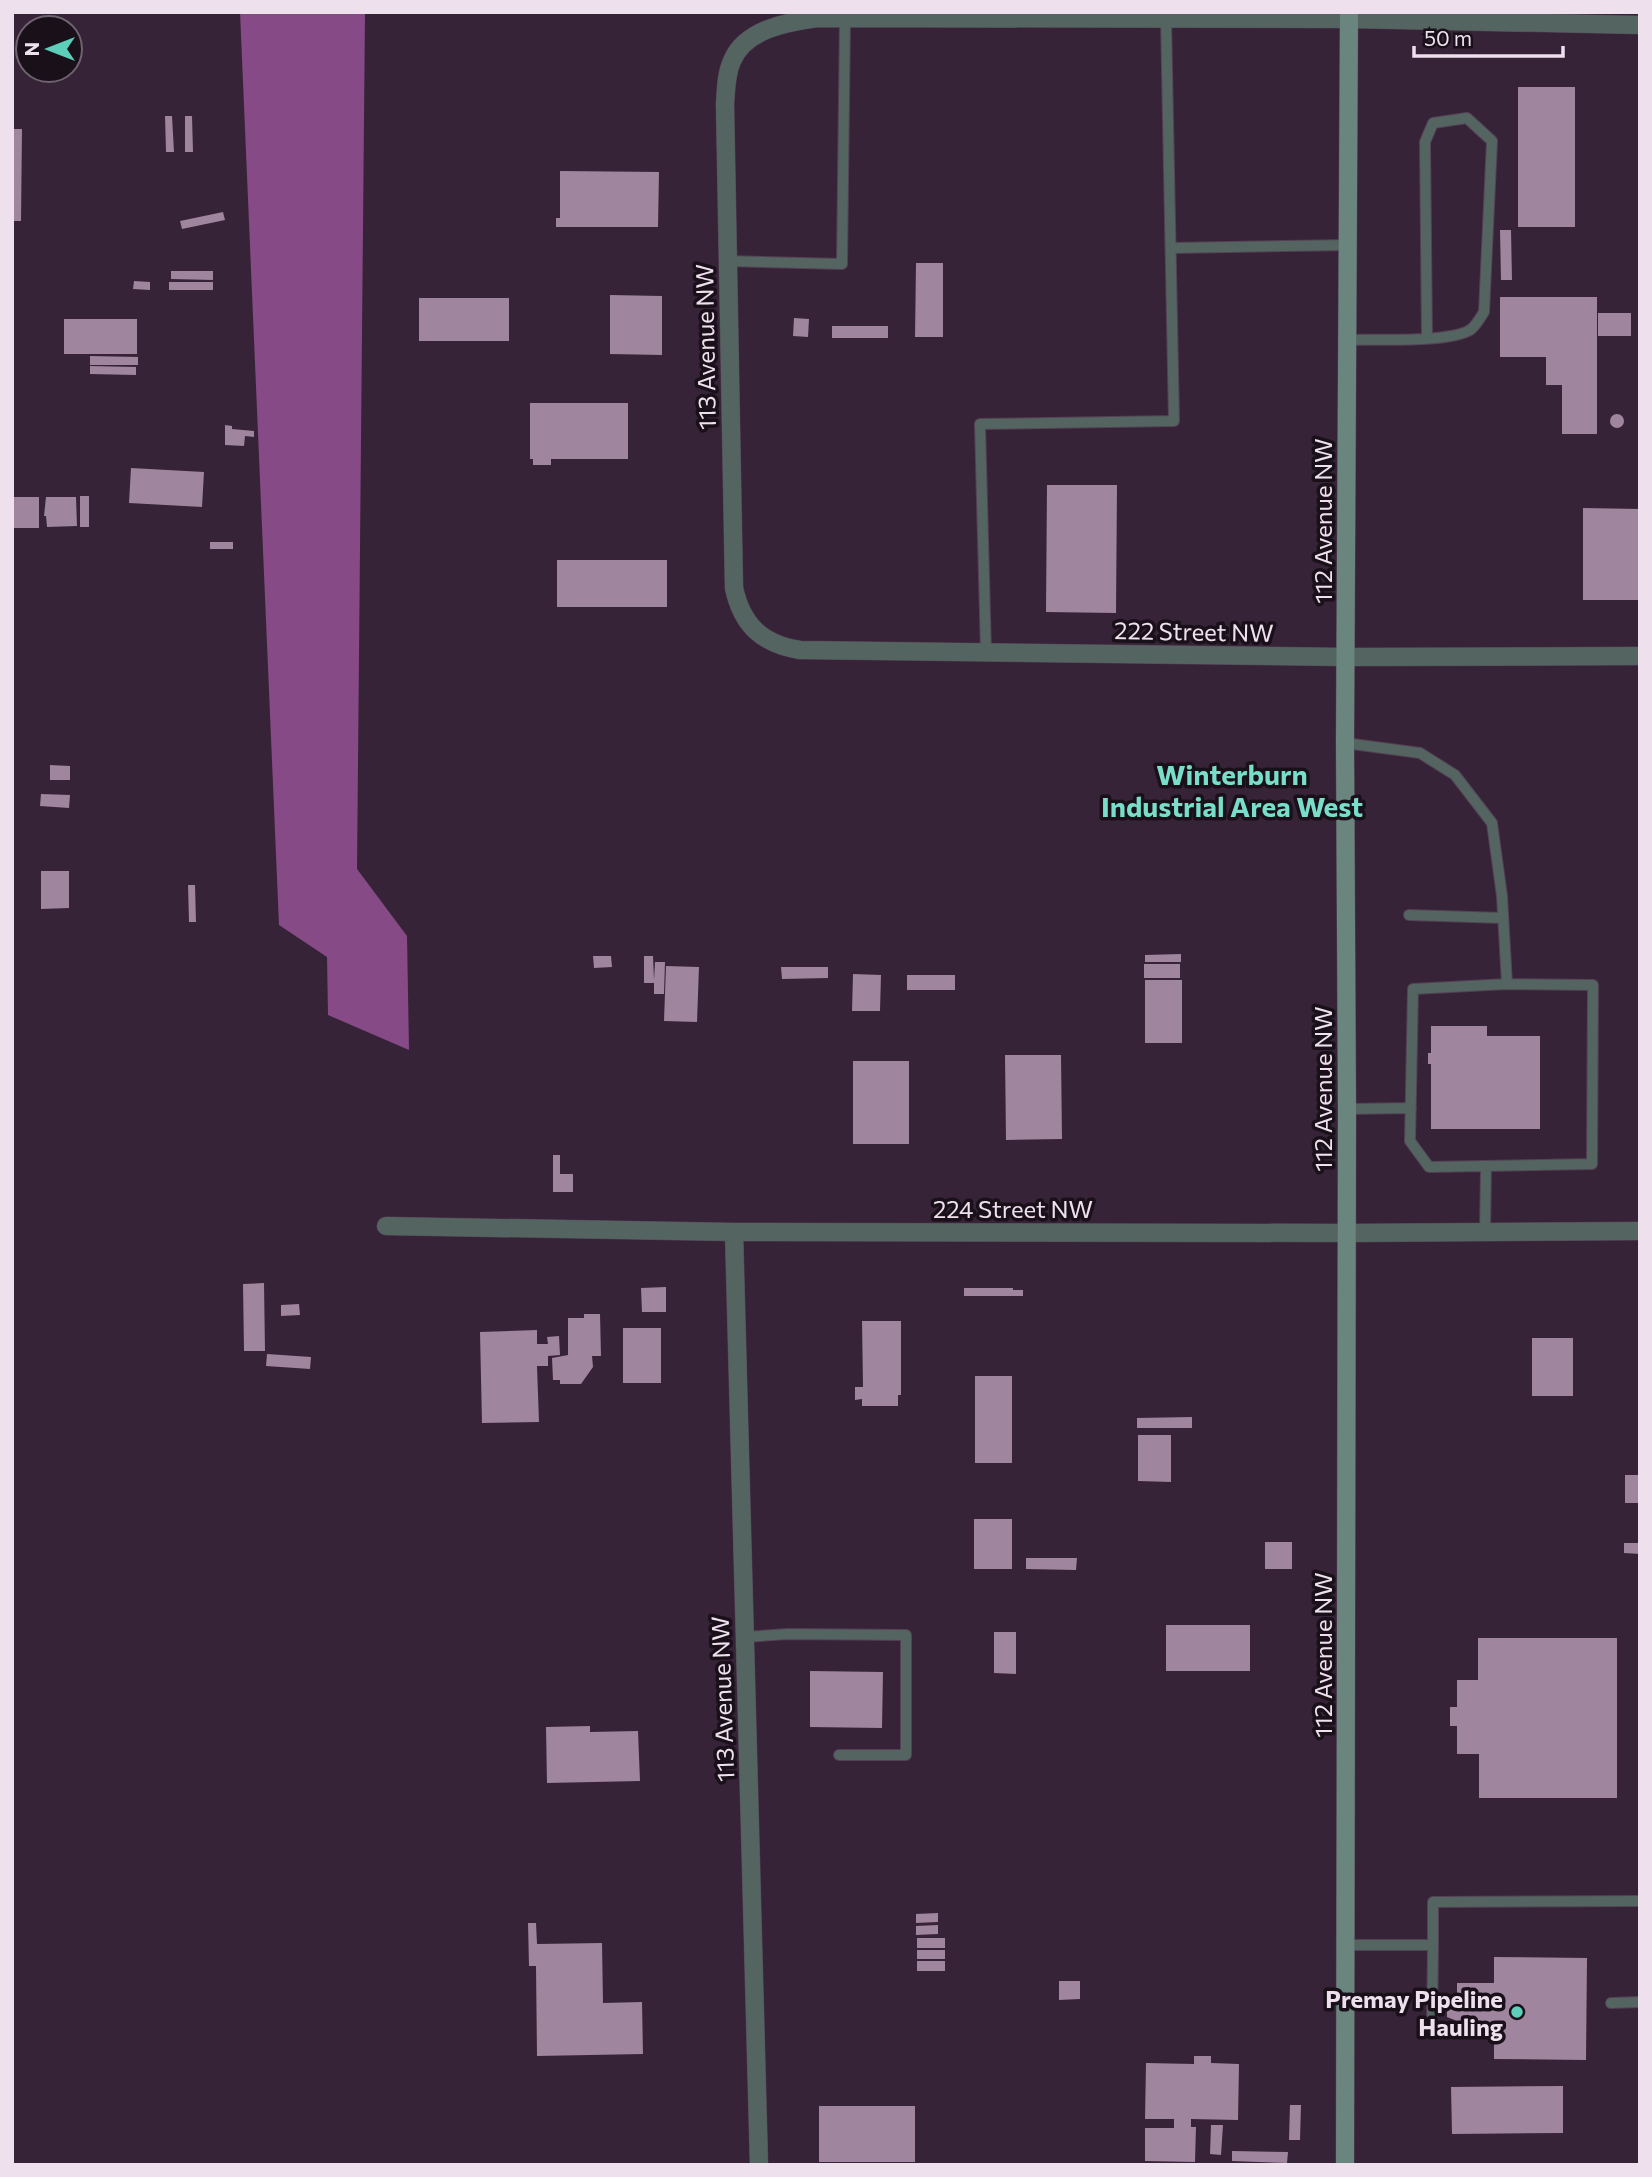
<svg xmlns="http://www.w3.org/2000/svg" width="1652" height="2177" font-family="Commissioner,sans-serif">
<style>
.forest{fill:#864a87}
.building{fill:#9f859e}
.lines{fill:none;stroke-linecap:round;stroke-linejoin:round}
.lane-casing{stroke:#544154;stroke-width:12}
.street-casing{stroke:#544154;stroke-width:19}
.secondary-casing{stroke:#544154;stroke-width:19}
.lane{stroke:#546461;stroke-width:10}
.street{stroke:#546461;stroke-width:18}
.secondary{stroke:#6a847e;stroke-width:18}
.poi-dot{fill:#5cceba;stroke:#191019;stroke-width:2.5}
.labels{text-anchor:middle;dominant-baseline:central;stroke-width:7;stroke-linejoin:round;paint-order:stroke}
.street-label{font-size:24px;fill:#eee0ed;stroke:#191019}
.poi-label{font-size:24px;font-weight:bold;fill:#eee0ed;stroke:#191019;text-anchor:end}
.quarter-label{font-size:28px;font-weight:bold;fill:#78deca;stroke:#191019}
</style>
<rect width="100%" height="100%" fill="#372337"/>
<path class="forest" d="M240,12H365L357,869L407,936L409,1050L328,1015L327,957L279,925Z"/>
<path class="building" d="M1518,87H1575V227H1518Z
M165,116H172L174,152H166Z
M185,116H192L193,152H185Z
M12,129H22L21,221H12Z
M560,171L659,172L658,227H556V218H560Z
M223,212L225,220L182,229L180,221Z
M1500,230H1511L1512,280H1501Z
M916,263H943V337H915Z
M171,271H213V280L171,279Z
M134,281L150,282V290L133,289Z
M169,282H213V290H169Z
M610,295L662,296V355L610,354Z
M1500,297H1597V434H1562V385H1546V357H1500Z
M419,298H509V341H419Z
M1598,313H1631V336H1598Z
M794,318L809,319L808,337L793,336Z
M64,319H137V354H64Z
M832,326H888V338H832Z
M90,356L138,357V365H90Z
M90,366L136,367V375L90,374Z
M530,403H628V459H551V465H533V459H530Z
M1610 421a7 7 0 1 1 14 0a7 7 0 1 1-14 0Z
M225,425L232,426V429L254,431V437L245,436L244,446L225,445Z
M131,468L204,472L202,507L129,503Z
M1047,485H1117L1116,613L1046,612Z
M80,496H89V527H80Z
M12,497H39V528H12Z
M46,497H76L77,526L47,527L46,516H44Z
M1583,508L1640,509V600H1583Z
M210,542H233V549H210Z
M557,560H667V607H557Z
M50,765L70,766V780H50Z
M41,794L70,795L69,808L40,806Z
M41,871H69V908L41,909Z
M188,885H195L196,922H189Z
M1181,954V962H1145V955Z
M593,956H611L612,967L594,968Z
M644,956H653L654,980L655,962H665L664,994H654V983H644Z
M1144,964H1180V978H1144Z
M666,966L699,967L697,1022L664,1021Z
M781,967H828V978L782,979Z
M853,974L881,975L880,1011H852Z
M907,975H955V990H907Z
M1145,980H1182V1043H1145Z
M1431,1026H1487V1036H1540V1129H1431V1064H1428V1053H1431Z
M1005,1055H1061L1062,1139L1006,1140Z
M853,1061H909V1144H853Z
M553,1155H560V1174H573V1192H553Z
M264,1283L265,1351H244L243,1284Z
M666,1287V1312H642L641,1288Z
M964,1288H1013V1290H1023V1296H964Z
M299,1304L300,1315L281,1316V1305Z
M584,1314H600L601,1356H592L593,1367L581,1384H560V1380H553L552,1358L568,1355V1318H584Z
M862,1321H901V1395H898V1406H862V1399L855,1400V1387H863Z
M623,1328H661V1383H623Z
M537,1330V1344H548L547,1337L559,1336L560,1355L548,1356V1366H537L539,1422L482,1423L480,1332Z
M1532,1338H1573V1396H1532Z
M267,1354L311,1357L310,1369L266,1366Z
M975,1376H1012V1463H975Z
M1192,1417V1428H1137V1418Z
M1138,1435H1171V1482L1138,1481Z
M1625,1475H1640V1503H1625Z
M974,1519H1012V1569H974Z
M1265,1542H1292V1569H1265Z
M1624,1543H1640V1554L1624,1553Z
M1026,1558H1077L1076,1570L1026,1569Z
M1166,1625H1250V1671H1166Z
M994,1632H1016V1674L994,1673Z
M1478,1638H1617V1798H1479V1754H1457V1726H1450V1707H1457V1680H1478Z
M810,1671L883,1672L882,1728L810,1727Z
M590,1726V1732L638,1731L640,1781L547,1783L546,1727Z
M938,1913V1922L916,1923V1914Z
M528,1923H536L537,1944L602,1943L603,2003L642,2002L643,2054L537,2056L536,1966H529Z
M938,1925V1934L916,1935V1926Z
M917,1938H945V1948H917Z
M917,1950H945V1959H917Z
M1494,1957L1587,1958L1586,2060L1494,2059V2034H1457V2021L1447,2017V2006H1457V1983H1494Z
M917,1961H945V1971H917Z
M1059,1981H1080V1999L1059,2000Z
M1194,2056H1211V2063L1239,2064L1238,2120L1191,2119V2127H1196L1195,2162L1145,2161V2128H1174V2119H1145L1146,2063L1194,2064Z
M1563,2086V2133L1452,2134L1451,2087Z
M1290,2105H1301L1300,2140H1289Z
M819,2106H915V2162H819Z
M1211,2125H1223L1221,2155L1210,2154Z
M1232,2151L1288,2152L1287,2163L1232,2161Z"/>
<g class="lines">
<g class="lane-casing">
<path id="lane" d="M1171,248L1348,245
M728,261L842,264L845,18
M1347,340C1375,339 1448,343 1470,330C1476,326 1480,318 1484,312L1492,141L1467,118L1433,123L1425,142L1427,338
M986,653L980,424L1174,421L1166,19
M1345,743L1420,753L1455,775L1492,823L1502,896L1507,984L1413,989L1410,1141L1429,1167L1592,1164L1593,985L1507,984
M1409,915L1503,918
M1347,1109L1411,1108
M1485,1232L1486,1167
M745,1637L788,1634L906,1635V1755H839
M1346,1945H1433L1432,2031
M1433,1945V1902L1640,1901
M1611,2003L1640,2002"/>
</g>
<g class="street-casing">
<path id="street" d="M1640,25L1349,19L817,18C788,22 745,29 732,61C726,74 726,90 725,104L734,588C742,625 762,644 800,650L1346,657L1640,656
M386,1226L734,1232L1347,1233L1640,1231
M734,1232L759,2165"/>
</g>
<g class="secondary-casing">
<path id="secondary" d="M1345,2165L1347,1109L1345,743L1349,12"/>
</g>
<use href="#lane" class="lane"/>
<use href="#street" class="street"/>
<use href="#secondary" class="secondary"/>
</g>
<circle class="poi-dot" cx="1517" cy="2012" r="7"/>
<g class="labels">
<g class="street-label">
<text transform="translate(705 347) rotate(-91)">113 Avenue NW</text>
<text transform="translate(1322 521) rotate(-90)">112 Avenue NW</text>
<text transform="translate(1194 631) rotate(1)">222 Street NW</text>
<text transform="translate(1322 1089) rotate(-90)">112 Avenue NW</text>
<text x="1013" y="1208">224 Street NW</text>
<text transform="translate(1322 1655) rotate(-90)">112 Avenue NW</text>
<text transform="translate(722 1699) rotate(-92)">113 Avenue NW</text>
</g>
<g class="poi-label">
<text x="1503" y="1998">Premay Pipeline<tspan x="1503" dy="28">Hauling</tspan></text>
</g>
<g class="quarter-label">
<text x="1232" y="774">Winterburn<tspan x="1232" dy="32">Industrial Area West</tspan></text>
</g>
</g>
<rect width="1652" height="2177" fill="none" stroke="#eee0ed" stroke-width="28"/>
<g transform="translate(49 49) rotate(270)"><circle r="33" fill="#191019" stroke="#6e636e" stroke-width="2"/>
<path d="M0-5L12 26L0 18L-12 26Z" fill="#5cceba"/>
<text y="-10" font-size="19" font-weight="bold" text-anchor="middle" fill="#eee0ed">N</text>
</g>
<path d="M1414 46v10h149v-10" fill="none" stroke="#eee0ed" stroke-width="3.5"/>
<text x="1424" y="46" font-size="21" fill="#eee0ed" stroke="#191019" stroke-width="5" paint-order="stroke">50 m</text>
</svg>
